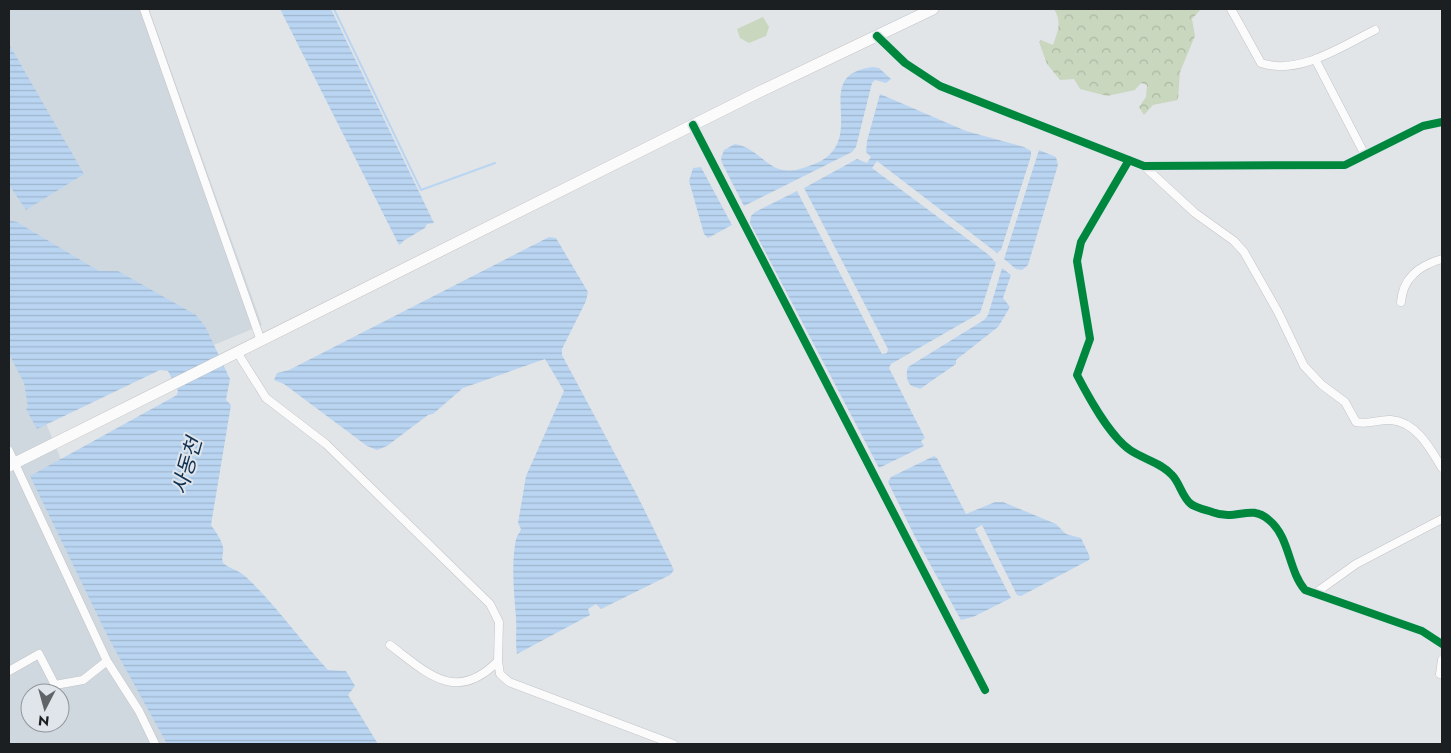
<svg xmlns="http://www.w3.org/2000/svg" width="1451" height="753" font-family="Jost,'Noto Sans KR',sans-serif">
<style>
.built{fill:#d0d8df;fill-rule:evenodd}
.grass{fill:#c9d7bf}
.forest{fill:url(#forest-crowns)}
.water{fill:url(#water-rules)}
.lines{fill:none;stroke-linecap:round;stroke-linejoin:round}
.stream{stroke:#bad5f1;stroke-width:2}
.street-casing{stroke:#c2c3c6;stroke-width:9}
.primary-casing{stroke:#c2c3c6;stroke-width:12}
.street{stroke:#fbfbfc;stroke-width:8}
.primary{stroke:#fbfbfc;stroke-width:11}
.cycleway-casing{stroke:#dfe5eb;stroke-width:11}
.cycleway{stroke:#00873e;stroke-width:8}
.labels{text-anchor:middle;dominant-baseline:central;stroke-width:4;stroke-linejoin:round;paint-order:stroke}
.water-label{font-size:21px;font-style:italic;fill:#103151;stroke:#dfe5eb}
</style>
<defs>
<pattern id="forest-crowns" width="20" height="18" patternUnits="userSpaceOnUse" patternTransform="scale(1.25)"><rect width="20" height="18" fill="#c9d7bf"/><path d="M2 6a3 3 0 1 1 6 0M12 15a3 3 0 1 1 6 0" fill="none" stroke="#acb8a4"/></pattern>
<pattern id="water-rules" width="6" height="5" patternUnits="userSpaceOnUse" patternTransform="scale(1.25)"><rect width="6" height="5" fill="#bad5f1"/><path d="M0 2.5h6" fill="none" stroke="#9fb6ce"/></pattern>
</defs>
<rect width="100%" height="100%" fill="#e2e5e8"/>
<path class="built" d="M9,9H149L262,325L43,416L179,744H9ZM30,693H60V723H30Z"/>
<path class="grass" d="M763,17L769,27L766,36L749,43L740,38L737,29Z"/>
<path class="forest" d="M1054,9H1201L1192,19L1195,36L1180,72L1178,100L1153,105L1144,115L1139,107L1146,97L1147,85L1141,83L1135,90L1107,96L1080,89L1074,79L1060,80L1047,64L1039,42L1041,40L1053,45C1058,31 1062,22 1054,9Z"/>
<path class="water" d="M280,9H331L434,223L427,224L425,228L403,241L402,243L399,245Z
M9,44L84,174L26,210L9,185Z
M873,67L879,68L891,79L886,83L875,80L872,83L856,147L852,152L744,206L722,163L721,158L724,150L735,144C764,149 769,181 806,167C816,164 825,160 832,152C857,122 816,74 873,67Z
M880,94L966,131L1024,147L1031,151V156L1001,250L997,253L877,161L872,168L989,255L996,263L980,313L891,364L889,368L925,438L921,441L924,446L879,468L750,223L751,216L755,212L797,191L882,354L887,353L888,349L804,188L857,159L867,163L871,157L866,152L867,141Z
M1039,150L1056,157L1058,165L1028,265L1022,270L1016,269L1004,259Z
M701,167L732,225L708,238L704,234L689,181L693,168Z
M9,220L17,222L99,271H118L196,315L205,326L230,379L226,400L231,405L211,525C216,532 221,539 223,547C224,553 221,557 223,563C230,569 239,570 246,577C277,606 299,639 328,670L346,671L355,686L348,695L378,744H167L108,637L30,476L177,395L178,391L168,371L160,370L37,429L26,409L28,407L24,383L9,354Z
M549,237L556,238L588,292L586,301L562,349V355L638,497L674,570L670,575L601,609L596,604L588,609L590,615L517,654C515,641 517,630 516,618C514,594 511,564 516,539C517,535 520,533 521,529L518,523L526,476L564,391L545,359L463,388L433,414L428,415L387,446L377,450L367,446L284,384L274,380L277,373L289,370Z
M1002,268L1011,275L1003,298L1010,307L998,327L956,360V364L920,389C918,387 915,388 912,386C906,383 906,372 908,367L984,320L988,315Z
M934,456L937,458L966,514L995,502H1003L1056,524L1066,534L1081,538L1090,557L1089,560L1021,596L1017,595L982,525L975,529L1011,598L973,617L961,620L915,537L888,482L891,477Z"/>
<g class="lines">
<path class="stream" d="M334,9L421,190L495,163"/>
<g class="street-casing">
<path id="street" d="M144,9L261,341
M1231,9L1261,63C1299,76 1342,46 1375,30
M877,36L905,63L940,86L1144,166L1345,165L1423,126L1442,122
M1315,59L1365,155
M693,125L985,690
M1129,160L1081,242L1077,261L1090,339L1077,375C1089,398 1109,435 1130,450C1143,459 1162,463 1172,475C1180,483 1182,497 1191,504C1196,508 1206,510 1212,512C1238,522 1249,503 1269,520C1290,537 1288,570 1305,590L1422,631L1442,644
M1144,166L1195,213L1234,241L1244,252L1278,312L1304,366L1322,385L1345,402L1356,422C1369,425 1379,419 1391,420C1417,422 1431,450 1442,468
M1401,302C1403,277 1420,265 1442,259
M237,352L266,398L326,444L490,604L499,622L498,661C456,704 427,673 390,645
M9,451L107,661L139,711L155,744
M1314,594L1356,564L1442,519
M498,661L500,674L509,682L673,744
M9,671L39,654L55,685L83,680L107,661
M1440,674L1442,660"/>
</g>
<g class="primary-casing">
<path id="primary" d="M9,466L759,92L933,9"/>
</g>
<use href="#street" class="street"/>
<use href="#primary" class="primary"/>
<g class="cycleway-casing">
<path id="cycleway" d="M877,36L905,63L940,86L1144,166L1345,165L1423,126L1442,122
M693,125L985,690
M1129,160L1081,242L1077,261L1090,339L1077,375C1089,398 1109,435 1130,450C1143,459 1162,463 1172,475C1180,483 1182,497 1191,504C1196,508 1206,510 1212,512C1238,522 1249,503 1269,520C1290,537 1288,570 1305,590L1422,631L1442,644"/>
</g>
<use href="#cycleway" class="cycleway"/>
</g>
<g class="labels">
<g class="water-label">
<text transform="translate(187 466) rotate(-74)">사동천</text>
</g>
</g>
<rect width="1451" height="753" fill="none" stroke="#1c1f21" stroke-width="20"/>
<g transform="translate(45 708) rotate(186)"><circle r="24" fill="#dfe5eb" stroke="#91969a"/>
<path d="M0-4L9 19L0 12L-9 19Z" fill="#616467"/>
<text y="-8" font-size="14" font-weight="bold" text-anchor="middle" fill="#1c1f21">N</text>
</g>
</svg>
